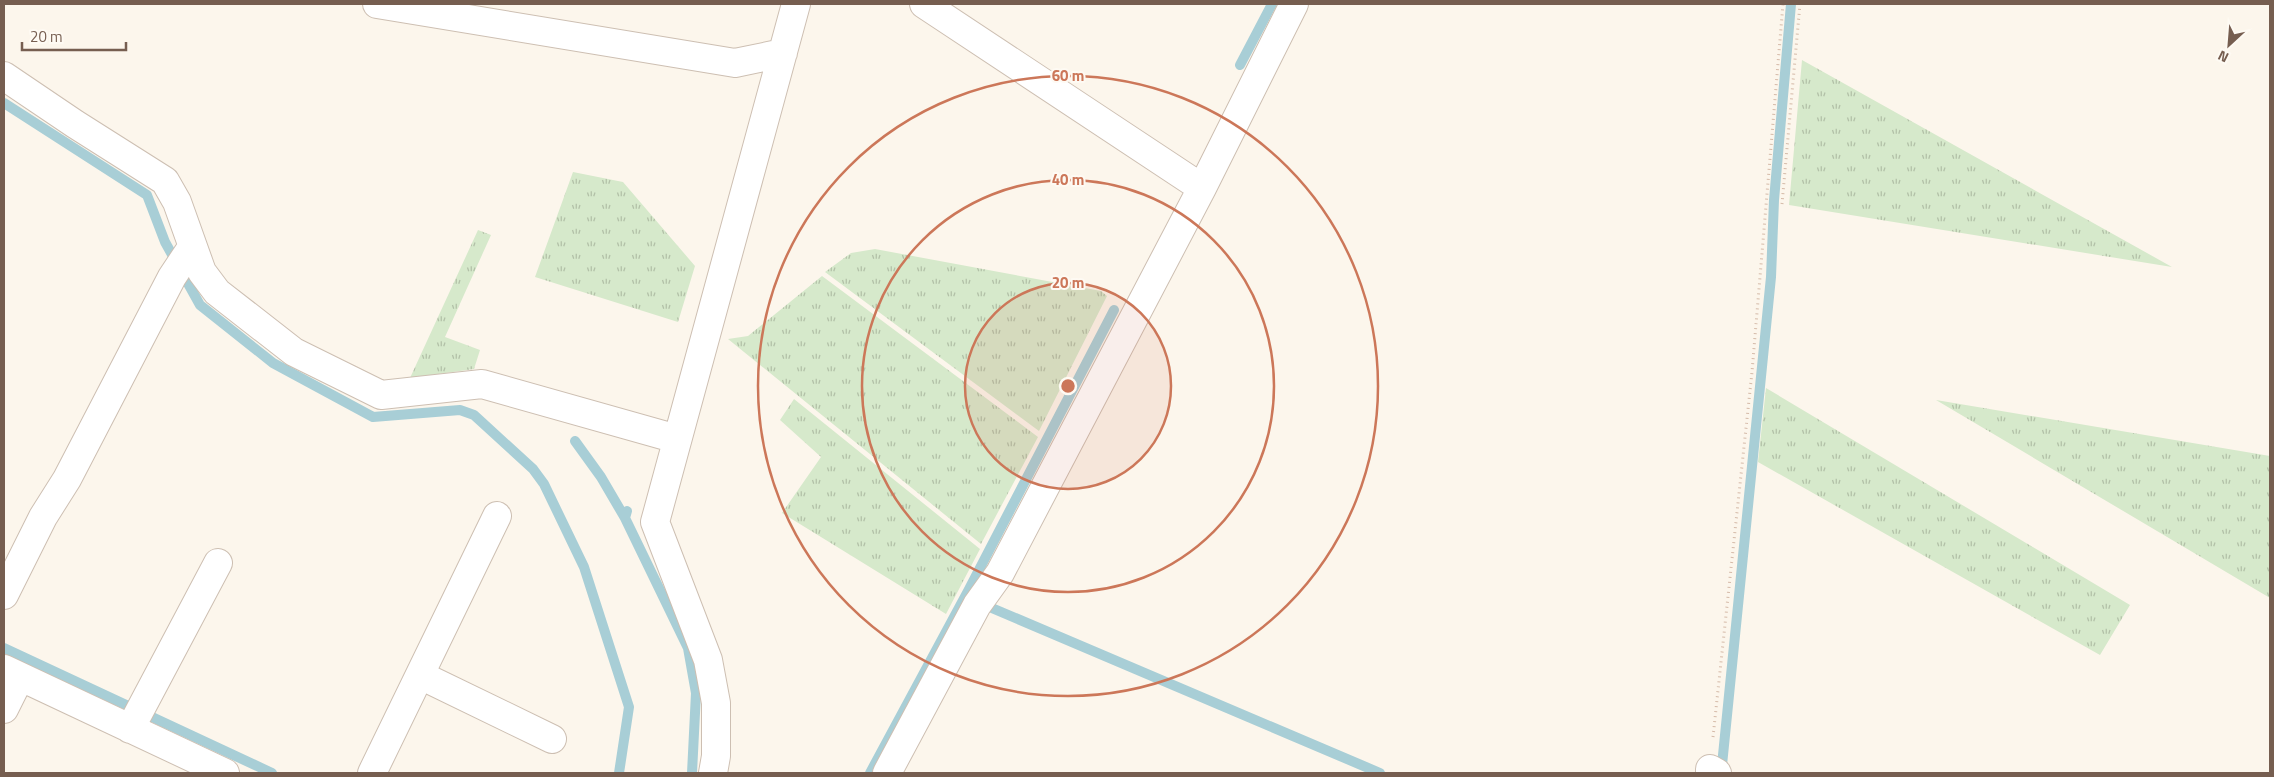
<svg xmlns="http://www.w3.org/2000/svg" width="2274" height="777" font-family="'Titillium Web',sans-serif">
<style>
.grass{fill:url(#grass-tufts)}
.lines{fill:none;stroke-linecap:round;stroke-linejoin:round}
.stream{stroke:#a8ced6;stroke-width:10}
.street-casing{stroke:#cdbfb2;stroke-width:30}
.path{stroke:#d5baa8;stroke-width:3;stroke-dasharray:1 4;stroke-linecap:butt}
.street{stroke:#fff;stroke-width:28}
.ring{fill:none;stroke:#cc7759;stroke-width:2.5}
.centre{fill:#cc7759;stroke:#fefaf3;stroke-width:2.5}
.ring-label{font-size:15px;text-anchor:middle;font-weight:bold;fill:#cc7759;stroke:#fefaf3;stroke-width:4;stroke-linejoin:round;paint-order:stroke}
</style>
<defs>
<pattern id="grass-tufts" width="24" height="20" patternUnits="userSpaceOnUse" patternTransform="scale(1.25)"><rect width="24" height="20" fill="#d6e9cb"/><path d="M3 7l-1-3M5 7V3M7 7l1-3M15 17l-1-3M17 17v-4M19 17l1-3" fill="none" stroke="#b2c0a7"/></pattern>
</defs>
<rect width="100%" height="100%" fill="#fcf6ec"/>
<path class="grass" d="M1802,60L2172,267L1789,205Z
M573,172L623,182L695,266L678,322L535,277Z
M478,230L491,235L445,337L480,350L474,369L410,378Z
M875,249L1101,291L1107,296L1039,431L825,272L851,253Z
M822,276L1038,437L981,544L728,339L748,336Z
M1766,388L2130,605L2100,655L1758,462Z
M794,399L980,549L946,614L782,513L821,457L780,420Z
M1936,400L2270,456V598Z"/>
<g class="lines">
<path class="stream" d="M1240,65L1272,4
M4,103L147,195L165,242L200,305L273,363L373,417L460,410L474,415L533,469L544,484L584,567L629,707L619,773
M575,441L601,477L625,518
M627,511L625,518L688,648L696,693L692,773
M980,603L1380,773
M4,648L272,773
M1722,765L1771,277L1774,200L1791,4
M870,773L968,591L1114,310"/>
<g class="street-casing">
<path id="street" d="M377,4L735,63L783,53
M924,4L1202,188L1294,4
M4,76L75,124L165,181L177,202L202,272L217,292L294,352L381,395L482,384L677,439
M4,595L43,517L67,479L172,277L192,247
M4,669L225,773
M420,675L552,739
M4,709L20,677
M130,729L218,563
M372,773L497,516
M713,773L716,756V703L708,660L655,522L796,4
M887,773L977,605L1000,573L1202,188
M1710,773V769L1717,773"/>
</g>
<path class="path" d="M1782,204L1800,4
M1713,737L1752,372L1783,4"/>
<use href="#street" class="street"/>
</g>
<circle cx="1068" cy="386" r="103" fill="#cc7759" fill-opacity=".12"/>
<g class="ring">
<circle cx="1068" cy="386" r="103"/>
<circle cx="1068" cy="386" r="206"/>
<circle cx="1068" cy="386" r="310"/>
</g>
<circle cx="1068" cy="386" r="8" class="centre"/>
<g class="ring-label">
<text x="1068" y="81">60 m</text>
<text x="1068" y="185">40 m</text>
<text x="1068" y="288">20 m</text>
</g>
<rect width="2274" height="777" fill="none" stroke="#765e50" stroke-width="10"/>
<g transform="translate(2229 45) rotate(206)" stroke="#fefaf3" stroke-width="4" paint-order="stroke">
<path d="M0-4L9 19L0 12L-9 19Z" fill="#765e50"/>
<text y="-8" font-size="14" font-weight="bold" text-anchor="middle" fill="#765e50">N</text>
</g>
<path d="M22 42v8h104v-8" fill="none" stroke="#765e50" stroke-width="2.5"/>
<text x="30" y="42" font-size="15" fill="#765e50" stroke="#fefaf3" stroke-width="4" paint-order="stroke">20 m</text>
</svg>
